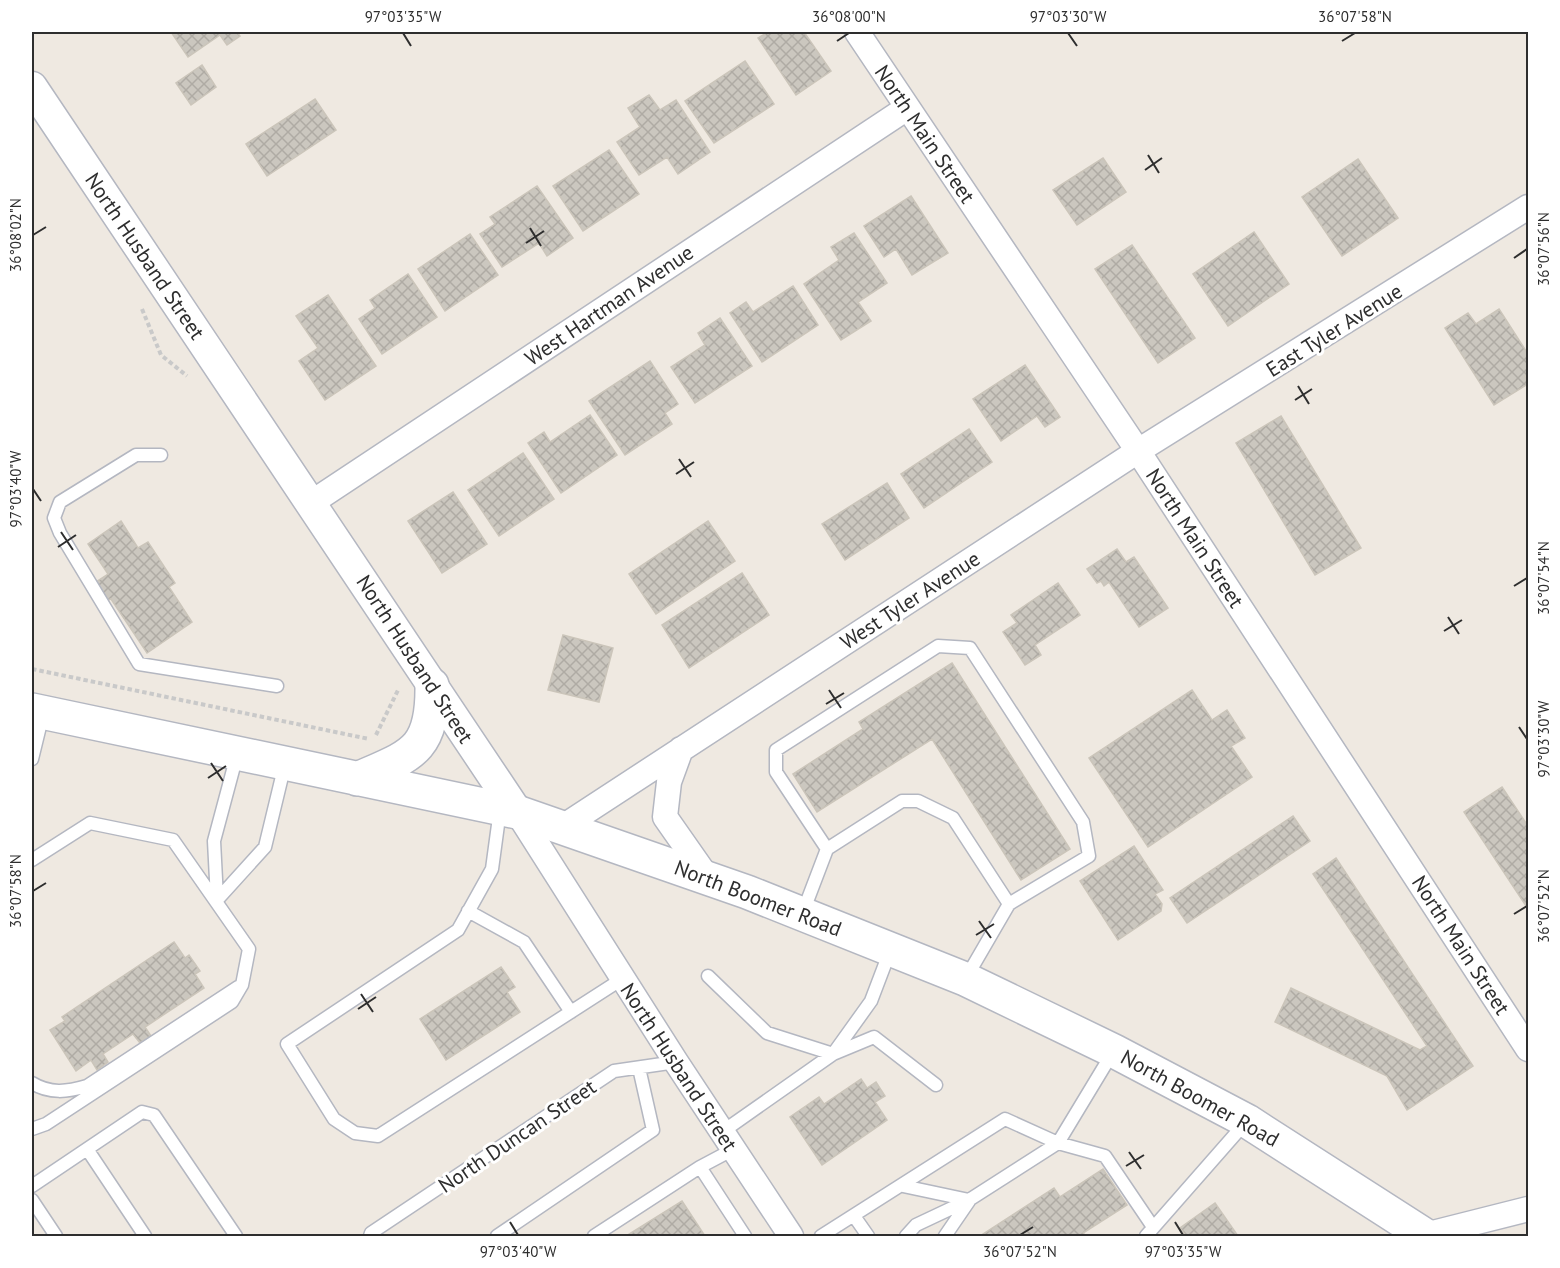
<svg xmlns="http://www.w3.org/2000/svg" width="1560" height="1268" font-family="'PT Sans',sans-serif">
<style>
.building{fill:url(#building-cross-hatch);stroke:#cbc5ba;stroke-width:1.5}
.lines{fill:none;stroke-linecap:round;stroke-linejoin:round}
.service-casing{stroke:#b4b7c1;stroke-width:15}
.minor-casing{stroke:#b4b7c1;stroke-width:27}
.tertiary-casing{stroke:#b4b7c1;stroke-width:33}
.secondary-casing{stroke:#b4b7c1;stroke-width:36}
.path{stroke:#c9c9c9;stroke-width:4;stroke-dasharray:4.5 3;stroke-linecap:butt}
.service{stroke:#fff;stroke-width:12}
.minor{stroke:#fff;stroke-width:24}
.tertiary{stroke:#fff;stroke-width:30}
.secondary{stroke:#fff;stroke-width:33}
.ticks{fill:none;stroke:#2e2e2e;stroke-width:2}
.labels{text-anchor:middle;dominant-baseline:central;stroke-width:6;stroke-linejoin:round;paint-order:stroke}
.street-label{font-size:21px;fill:#2e2e2e;stroke:#fff}
.neatline{fill:none;stroke:#2e2e2e;stroke-width:2}
.ticks-label{font-size:15px;text-anchor:middle;fill:#2e2e2e}
</style>
<defs>
<pattern id="building-cross-hatch" width="8" height="8" patternUnits="userSpaceOnUse" patternTransform="scale(1.5)"><rect width="8" height="8" fill="#cbc7bf"/><path d="M0 0l8 8M0 8l8-8" fill="none" stroke="#afaba4"/></pattern>
</defs>
<rect width="100%" height="100%" fill="#efe9e1"/>
<path class="building" d="M171,32H237L240,36L227,45L220,35L188,57Z
M768,32H804L831,71L796,95L758,38Z
M745,61L774,104L714,143L685,101Z
M202,65L216,87L191,105L176,83Z
M649,95L660,110L676,100L710,152L678,174L667,157L639,175L617,142L640,127L628,108Z
M315,99L336,130L267,176L246,144Z
M609,150L639,194L583,231L553,186Z
M1103,158L1126,192L1077,225L1053,190Z
M1358,159L1398,218L1342,256L1302,197Z
M537,186L573,238L547,256L539,243L502,267L480,234L495,224L490,217Z
M911,196L948,253L912,275L896,249L884,257L864,226Z
M1254,232L1289,284L1228,326L1193,274Z
M854,233L887,283L858,302L871,321L841,340L804,284L839,260L831,247Z
M470,234L498,275L445,311L418,269Z
M1132,245L1195,338L1158,363L1095,269Z
M408,274L437,317L382,354L359,319L375,308L370,300Z
M793,286L818,325L762,362L730,313L746,302L753,312Z
M328,295L376,366L325,400L299,361L318,348L296,316Z
M1499,309L1528,354V374L1525,376L1528,384L1494,405L1445,328L1468,313L1476,324Z
M720,318L752,366L695,403L671,367L705,345L698,333Z
M650,361L678,404L665,413L672,424L625,455L589,401Z
M1025,365L1060,417L1045,427L1037,416L1001,441L973,399Z
M590,415L617,455L561,493L528,443L544,432L550,442Z
M1281,416L1361,548L1315,575L1236,443Z
M969,429L992,462L924,508L901,474Z
M523,453L554,499L499,536L468,490Z
M887,483L909,518L845,560L822,524Z
M453,492L487,544L442,573L408,521Z
M121,521L138,548L148,542L175,583L169,587L192,622L147,653L111,599L108,600L96,582L108,574L88,544Z
M708,521L735,561L656,614L629,574Z
M1117,549L1126,562L1134,557L1168,608L1139,627L1109,582L1104,586L1101,581L1097,583L1087,569Z
M742,573L769,615L689,668L662,625Z
M1058,583L1080,615L1035,645L1041,655L1025,665L1003,632L1017,623L1011,615Z
M563,635L613,648L599,702L548,690Z
M952,663L1070,849L1021,880L932,739L817,812L793,774L863,729L859,722Z
M1192,690L1212,720L1227,710L1245,738L1231,746L1252,777L1148,847L1089,758Z
M1502,787L1528,826V909L1464,812Z
M1293,816L1310,841L1187,923L1170,898Z
M1134,846L1163,890L1155,894L1162,904L1161,911L1118,940L1080,881Z
M1336,858L1473,1066L1407,1110L1387,1076L1275,1022L1291,988L1420,1050L1427,1046L1313,874Z
M174,942L185,958L189,955L200,971L195,974L204,988L145,1027L151,1036L140,1043L133,1034L103,1054L108,1062L97,1070L91,1060L76,1071L50,1030L65,1021L62,1017Z
M501,967L515,987L507,992L520,1012L446,1060L420,1019Z
M861,1079L867,1088L876,1082L885,1096L875,1102L887,1120L822,1165L790,1117L819,1097L824,1104Z
M1103,1169L1127,1205L1083,1233L1086,1236H980L1054,1188L1060,1197Z
M682,1201L705,1236H626Z
M1215,1203L1238,1236H1186L1180,1228Z"/>
<g class="lines">
<g class="service-casing">
<path id="service" d="M161,455H136L60,502L54,518L60,533L139,664L277,686
M32,759L43,714
M500,810L492,869L458,930L287,1044L334,1119L355,1133L378,1136L622,979
M827,849L902,801H918L953,818L1009,904
M32,860L90,823L173,840L249,949L242,985L232,1002L46,1124L32,1129
M217,899L214,841L237,755
M217,900L265,847L285,764
M468,911L524,942L571,1012
M803,912L827,849L776,772V750L938,646L970,648L1083,822L1089,856L1009,904L966,978
M708,976L767,1033L833,1054L874,1037L936,1085
M32,1083C50,1094 67,1092 87,1086L238,987
M722,1132L833,1054L871,1001L890,951
M87,1149L145,1236
M700,1167L732,1150
M32,1186L142,1112L154,1115L236,1236
M903,1186L969,1200L1058,1143L1105,1156L1153,1227
M32,1200L56,1236
M854,1216L868,1236
M370,1236L371,1233L614,1071L676,1062
M497,1236L653,1130L639,1068
M594,1236L700,1167L745,1236
M821,1236L1005,1119L1058,1143L1113,1052
M906,1236L916,1225L969,1200
M945,1236L969,1201
M1146,1236L1246,1122"/>
</g>
<g class="minor-casing">
<path id="minor" d="M857,32L1138,451L1528,1049
M311,503L907,108
M681,749L669,782L665,817L707,877
M517,812L676,1062L791,1236
M561,828L1138,451L1528,207
M1425,1235L1528,1209"/>
</g>
<g class="tertiary-casing">
<path id="tertiary" d="M32,87L517,812"/>
</g>
<g class="secondary-casing">
<path id="secondary" d="M32,710L517,812L747,892L965,979L1114,1051L1247,1121L1426,1236
M357,779C412,755 433,751 432,685"/>
</g>
<path class="path" d="M142,309L161,355L187,376
M32,669L369,739
M376,735L399,688"/>
<use href="#service" class="service"/>
<use href="#minor" class="minor"/>
<use href="#tertiary" class="tertiary"/>
<use href="#secondary" class="secondary"/>
</g>
<path class="ticks" d="M403,33L411,46M1068,33L1077,46M837,41L849,33M1342,41L1355,33M1148,155L1159,173M1145,170L1162,158M530,228L541,246M33,235L46,227M526,243L544,231M1514,258L1527,249M1298,386L1309,404M1295,400L1312,389M679,459L691,477M676,474L694,462M33,489L41,501M61,532L73,550M58,547L76,535M1514,586L1527,578M1448,617L1459,634M1444,631L1462,620M829,690L841,708M826,704L844,693M1519,727L1527,739M211,763L223,781M208,778L226,766M33,891L46,883M1514,914L1527,906M979,921L991,938M976,935L994,924M361,994L373,1012M358,1009L376,997M1129,1152L1141,1169M1126,1166L1144,1155M510,1222L518,1235M1175,1222L1183,1235M1020,1235L1033,1227"/>
<g class="labels">
<g class="street-label">
<text transform="translate(925 134) rotate(56)">North Main Street</text>
<text transform="translate(145 256) rotate(56)">North Husband Street</text>
<text transform="translate(609 305) rotate(-34)">West Hartman Avenue</text>
<text transform="translate(1334 330) rotate(-32)">East Tyler Avenue</text>
<text transform="translate(1195 538) rotate(57)">North Main Street</text>
<text transform="translate(910 600) rotate(-33)">West Tyler Avenue</text>
<text transform="translate(415 659) rotate(57)">North Husband Street</text>
<text transform="translate(758 898) rotate(21)">North Boomer Road</text>
<text transform="translate(1461 945) rotate(57)">North Main Street</text>
<text transform="translate(679 1067) rotate(57)">North Husband Street</text>
<text transform="translate(1200 1098) rotate(29)">North Boomer Road</text>
<text transform="translate(517 1136) rotate(-34)">North Duncan Street</text>
</g>
</g>
<rect width="1560" height="1268" fill="none" stroke="#ffffff" stroke-width="66"/>
<rect x="33" y="33" width="1494" height="1202" class="neatline"/>
<g class="ticks-label">
<text x="403" y="22">97°03'35"W</text>
<text x="849" y="22">36°08'00"N</text>
<text x="1068" y="22">97°03'30"W</text>
<text x="1355" y="22">36°07'58"N</text>
<text transform="translate(16 235) rotate(-90)" y="5">36°08'02"N</text>
<text transform="translate(1544 249) rotate(-90)" y="5">36°07'56"N</text>
<text transform="translate(16 489) rotate(-90)" y="5">97°03'40"W</text>
<text transform="translate(1544 578) rotate(-90)" y="5">36°07'54"N</text>
<text transform="translate(1544 739) rotate(-90)" y="5">97°03'30"W</text>
<text transform="translate(16 891) rotate(-90)" y="5">36°07'58"N</text>
<text transform="translate(1544 906) rotate(-90)" y="5">36°07'52"N</text>
<text x="518" y="1257">97°03'40"W</text>
<text x="1020" y="1257">36°07'52"N</text>
<text x="1183" y="1257">97°03'35"W</text>
</g>
</svg>
